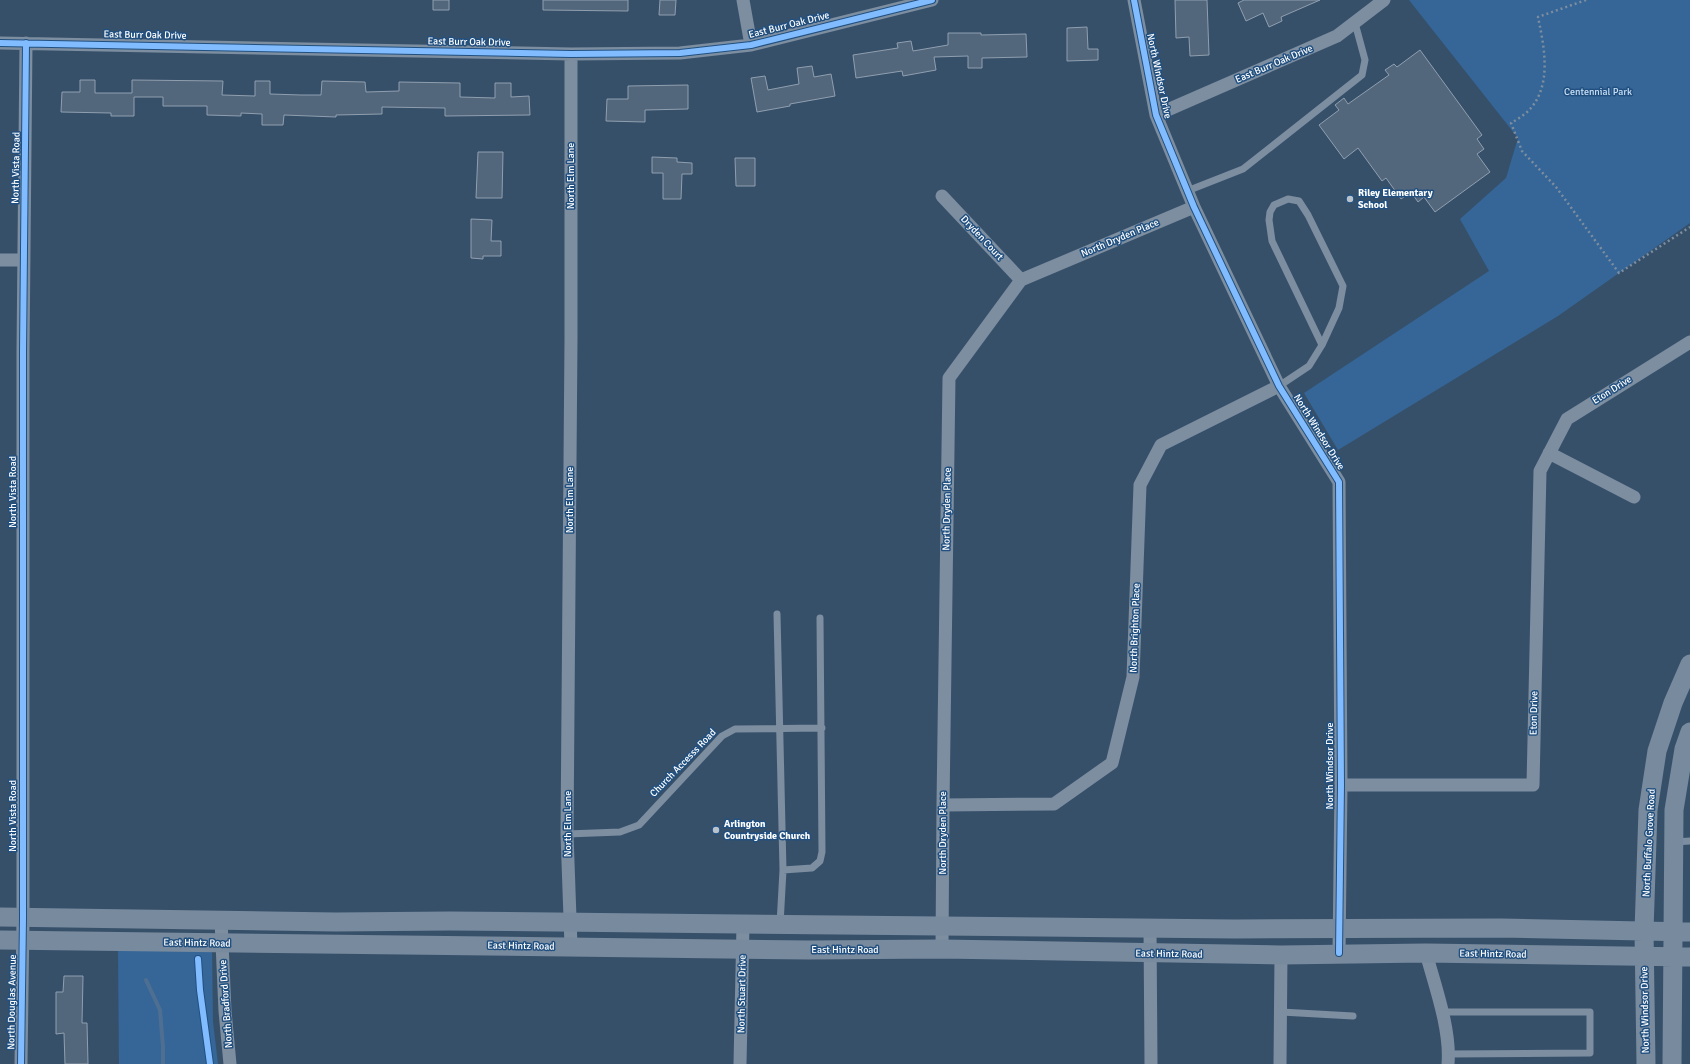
<svg xmlns="http://www.w3.org/2000/svg" width="1690" height="1064" font-family="Signika,sans-serif">
<style>
.green{fill:#356697}
.lines{fill:none;stroke-linecap:round;stroke-linejoin:round}
.stream{stroke:#4e6f91;stroke-width:4}
.building{fill:#52677c;stroke:#909faf}
.path{stroke:#7c8ea0;stroke-width:2.5;stroke-dasharray:2 3;stroke-linecap:butt}
.service{stroke:#7c8ea0;stroke-width:7}
.minor{stroke:#7c8ea0;stroke-width:13}
.secondary{stroke:#788a9d;stroke-width:19}
.cycleway-casing{stroke:#215080;stroke-width:8}
.cycleway{stroke:#80bcff;stroke-width:6}
.poi-dot{fill:#b9c2cb;stroke:#215080;stroke-width:1.5}
.labels{text-anchor:middle;dominant-baseline:central;stroke-width:3;stroke-linejoin:round;paint-order:stroke}
.street-label{font-size:10px;fill:#fff;stroke:#215080}
.park-label{font-size:10px;fill:#cae0f6;stroke:#215080}
.poi-label{font-size:10px;font-weight:bold;fill:#fff;stroke:#215080;text-anchor:start}
</style>
<rect width="100%" height="100%" fill="#37506a"/>
<path class="green" d="M1409,0H1690V223L1558,316L1338,450L1304,393L1489,271L1460,219L1506,178L1518,138Z
M118,949L212,950L213,1022L218,1064H119Z"/>
<g class="lines">
<path class="stream" d="M146,980L160,1010L163,1047V1064"/>
</g>
<path class="building" d="M433,0H449V10H433Z
M543,0H628V11L543,10Z
M660,0H676L675,15H659Z
M1175,0H1207L1209,55L1190,56L1189,37L1176,38Z
M1244,0H1320L1281,17L1282,21L1269,27L1263,13L1246,21L1238,3Z
M1087,27L1088,49H1098V60L1067,61V28Z
M948,33H981V35L1026,34L1027,57L982,58V68H968V56L934,57L936,70L903,76L902,71L856,78L853,55L898,48L897,43L911,41L913,51L948,45Z
M1420,50L1482,135L1477,139L1484,149L1477,154L1490,172L1435,212L1424,197L1418,202L1411,192L1401,199L1386,178L1382,181L1358,148L1344,159L1319,125L1339,110L1335,105L1344,98L1348,104L1389,75L1385,70L1394,64L1397,67Z
M812,66L814,77L831,74L835,96L790,104V106L757,112L751,78L765,76L768,90L799,84L797,68Z
M80,80H95V93H132V80L223,81L222,95L255,96V81H270V94L301,95H321L322,81L365,82L366,92L399,91V82L460,83V97L495,98V83H511V97L529,96L530,115L445,116V108L382,107V114L336,115V117L284,115L283,125H262V114L241,113V116L207,115V106H163V97H134V116H111V113L61,112L62,92H80Z
M688,85V109L645,110V122L606,121L607,99H628V86Z
M478,152H503L502,198H476Z
M652,157L677,158V162L692,163V174H682L681,199H663V173H652Z
M735,158H755V186H736Z
M471,219L492,220L491,241H501V256H483V259L471,258Z
M64,976H83L82,1023H87L88,1064H65L64,1033L56,1034V992H63Z"/>
<g class="lines">
<path class="path" d="M1586,0L1538,17C1544,46 1552,83 1531,108C1526,114 1518,119 1511,123L1522,151L1556,187L1619,273L1690,227"/>
<path class="service" d="M1187,191L1243,169L1362,75L1365,60L1355,23
M1279,386L1309,366L1322,345L1339,308L1343,286L1308,215L1299,201L1288,199L1274,205L1270,212L1269,220L1272,241L1322,345
M777,614L783,870L780,924
M567,834L620,832L639,825L722,736L735,729L822,728
M1675,842L1690,841
M783,870L812,868L820,861L822,852L820,618
M1281,1012L1353,1016
M1442,1012H1590V1053L1448,1054"/>
<path class="minor" d="M743,0L751,45
M1134,0L1156,115L1194,207L1279,386L1339,482L1341,785L1339,953
M0,43L571,54L680,53L751,45L932,0
M571,54V338L567,834L571,946
M1156,115L1337,36L1384,0
M942,196L1021,280
M0,260H24
M1549,453L1634,497
M1341,785H1533L1540,471L1567,419L1690,342
M943,805L1054,804L1112,763L1133,677L1140,485L1161,445L1279,386
M221,920L225,1011L230,1064
M1150,928L1151,1064
M942,949L943,805L949,378L1021,280L1194,207
M1426,953C1435,986 1451,1030 1448,1064
M21,1064L23,918V352L26,43
M740,1064L743,925
M1280,1064L1281,955"/>
<path class="secondary" d="M0,917L336,922L450,921L1235,929L1501,928L1690,932
M0,940L809,950L942,949L1281,955L1426,953L1690,957
M1646,1064L1644,931L1648,810L1657,751L1673,703L1690,664
M1672,1064L1674,810L1684,749L1690,732"/>
<g class="cycleway-casing">
<path id="cycleway" d="M1134,0L1156,115L1194,207L1279,386L1339,482L1341,785L1339,953
M0,43L571,54L680,53L751,45L932,0
M198,959L200,990L210,1064
M21,1064L23,918V352L26,43"/>
</g>
<use href="#cycleway" class="cycleway"/>
</g>
<g class="poi-dot">
<circle cx="1350" cy="199" r="4"/>
<circle cx="716" cy="830" r="4"/>
</g>
<g class="labels">
<g class="street-label">
<text transform="translate(789 25) rotate(-14)">East Burr Oak Drive</text>
<text transform="translate(145 35) rotate(1)">East Burr Oak Drive</text>
<text transform="translate(469 42) rotate(1)">East Burr Oak Drive</text>
<text transform="translate(1274 64) rotate(-23)">East Burr Oak Drive</text>
<text transform="translate(1159 76) rotate(78)">North Windsor Drive</text>
<text transform="translate(16 168) rotate(-89)">North Vista Road</text>
<text transform="translate(571 176) rotate(-90)">North Elm Lane</text>
<text transform="translate(982 238) rotate(47)">Dryden Court</text>
<text transform="translate(1120 238) rotate(-23)">North Dryden Place</text>
<text transform="translate(1612 390) rotate(-32)">Eton Drive</text>
<text transform="translate(1319 432) rotate(58)">North Windsor Drive</text>
<text transform="translate(13 492) rotate(-90)">North Vista Road</text>
<text transform="translate(570 500) rotate(-90)">North Elm Lane</text>
<text transform="translate(947 509) rotate(-89)">North Dryden Place</text>
<text transform="translate(1135 628) rotate(-88)">North Brighton Place</text>
<text transform="translate(1534 713) rotate(-89)">Eton Drive</text>
<text transform="translate(683 763) rotate(-46)">Church Accesss Road</text>
<text transform="translate(1330 766) rotate(-90)">North Windsor Drive</text>
<text transform="translate(13 816) rotate(-90)">North Vista Road</text>
<text transform="translate(568 824) rotate(-90)">North Elm Lane</text>
<text transform="translate(943 833) rotate(-90)">North Dryden Place</text>
<text transform="translate(1649 843) rotate(-87)">North Buffalo Grove Road</text>
<text transform="translate(197 943) rotate(1)">East Hintz Road</text>
<text transform="translate(521 946) rotate(1)">East Hintz Road</text>
<text x="845" y="950">East Hintz Road</text>
<text transform="translate(1169 954) rotate(1)">East Hintz Road</text>
<text transform="translate(1493 954) rotate(1)">East Hintz Road</text>
<text transform="translate(742 994) rotate(-89)">North Stuart Drive</text>
<text transform="translate(12 1002) rotate(-89)">North Douglas Avenue</text>
<text transform="translate(226 1004) rotate(-94)">North Bradford Drive</text>
<text transform="translate(1645 1010) rotate(-91)">North Windsor Drive</text>
</g>
<g class="park-label">
<text x="1598" y="92">Centennial Park</text>
</g>
<g class="poi-label">
<text x="1358" y="193">Riley Elementary<tspan x="1358" dy="12">School</tspan></text>
<text x="724" y="824">Arlington<tspan x="724" dy="12">Countryside Church</tspan></text>
</g>
</g>
</svg>
